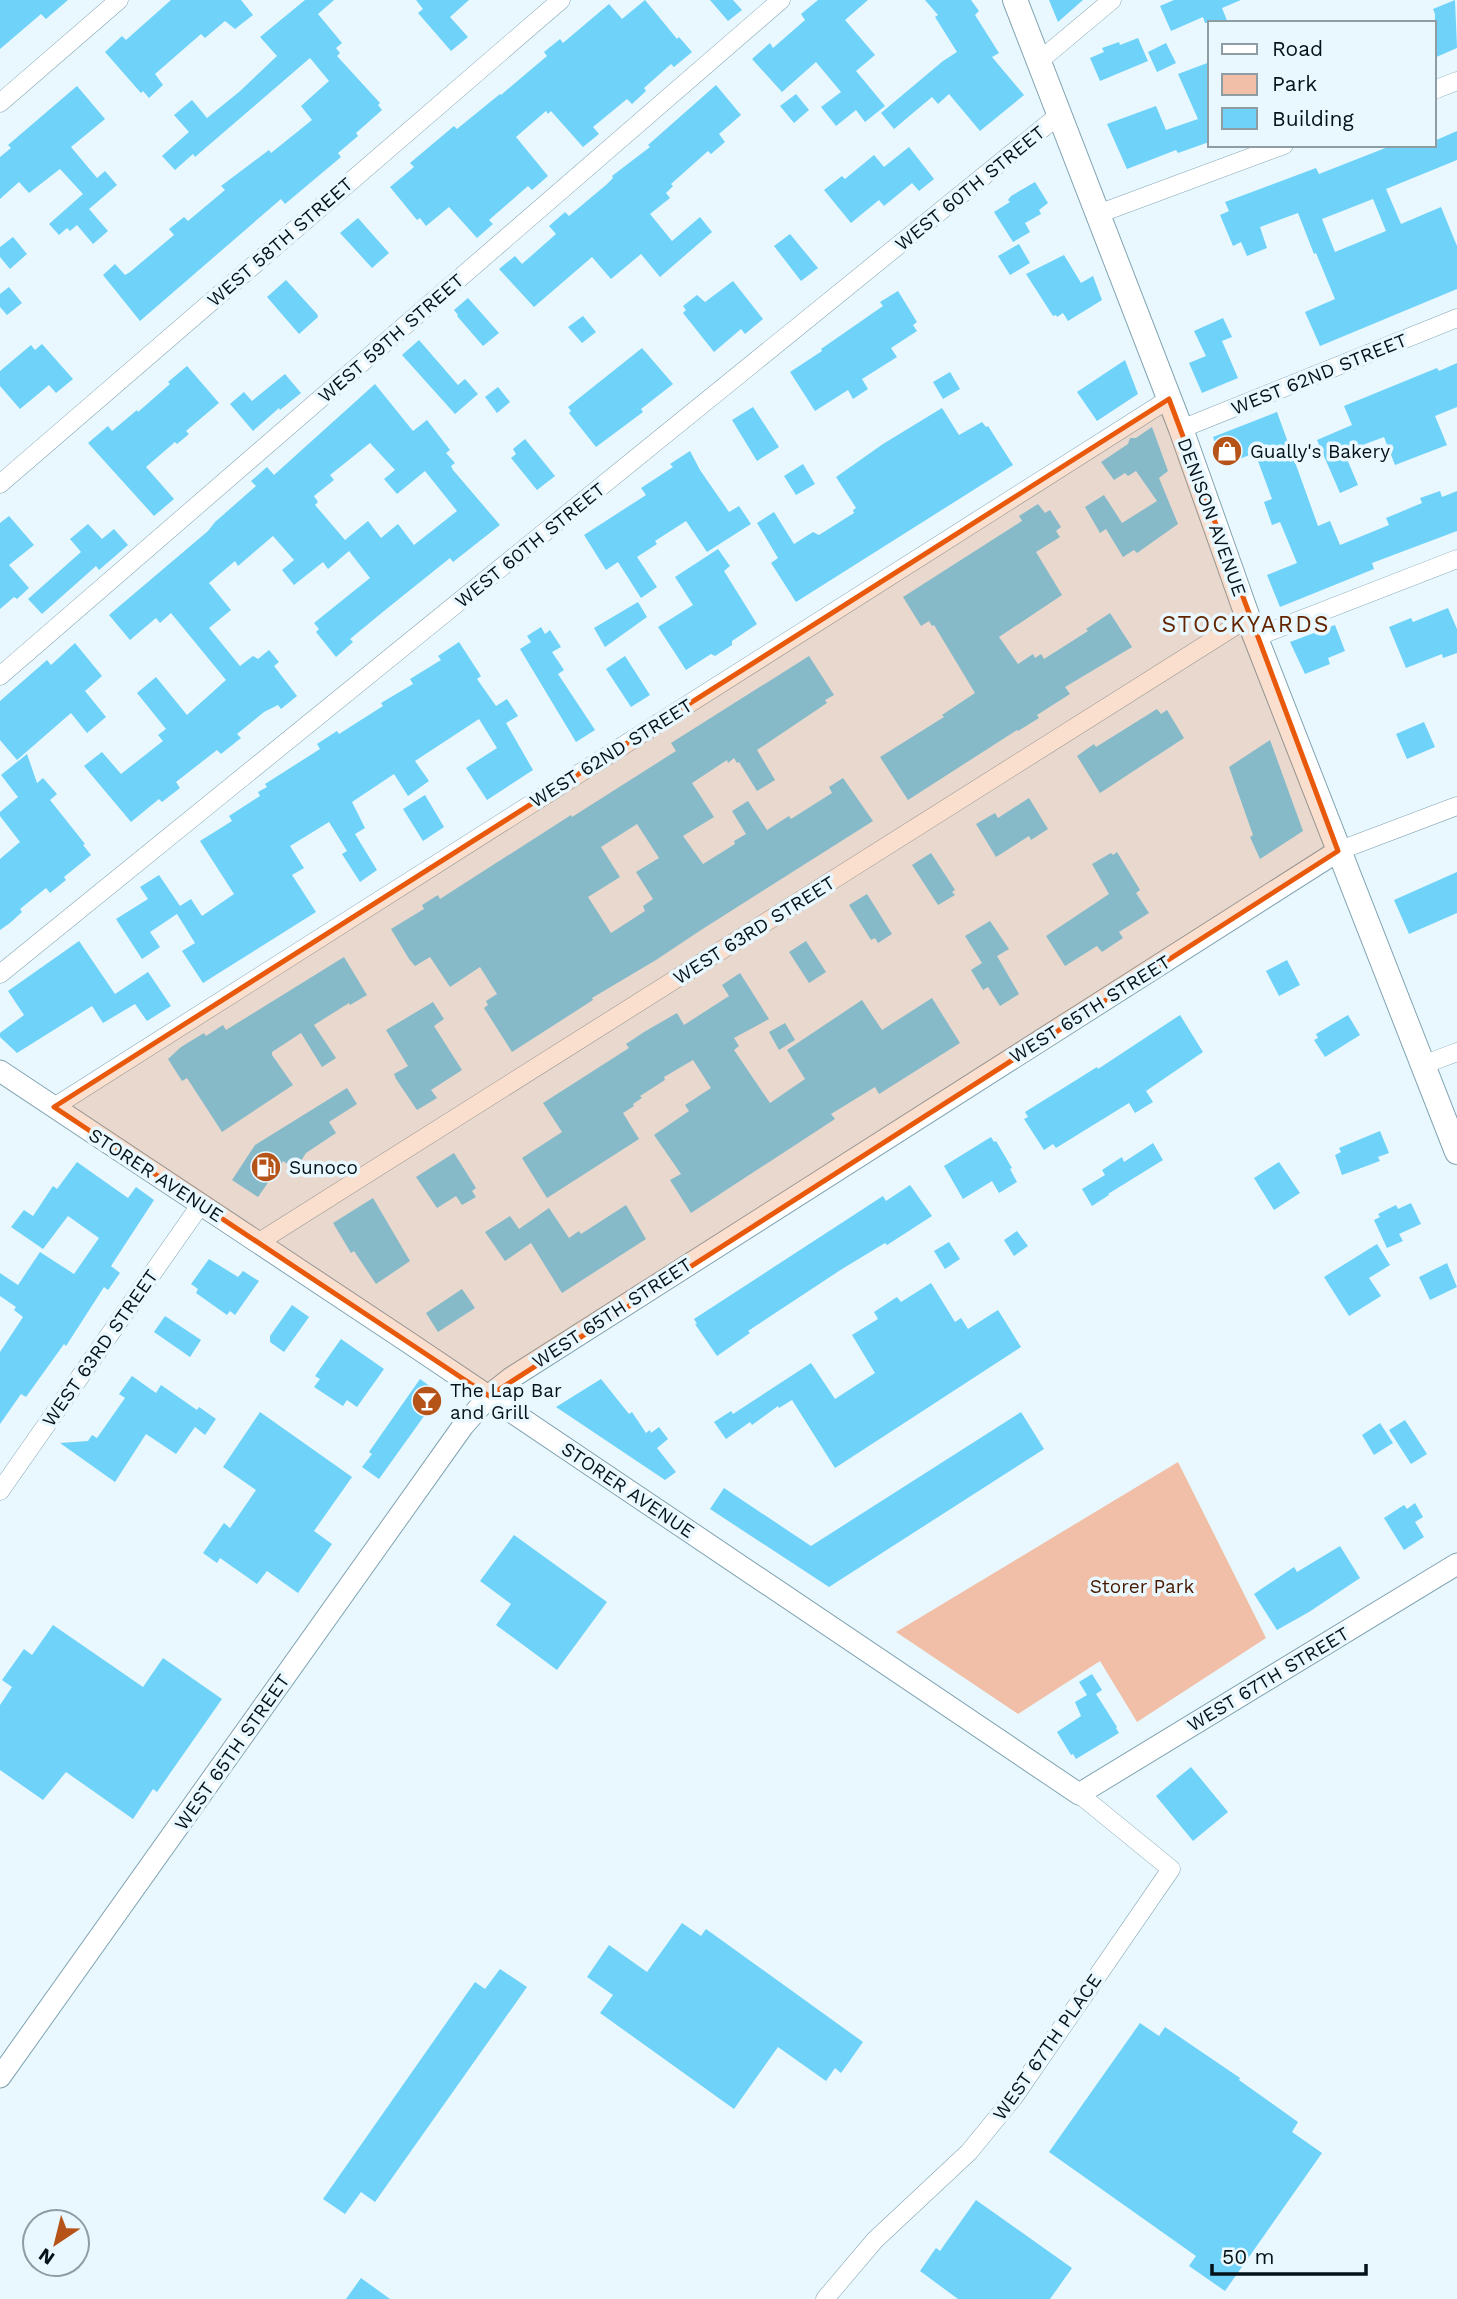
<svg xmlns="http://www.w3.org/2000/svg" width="1457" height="2299" font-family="'Work Sans',sans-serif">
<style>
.green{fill:#f1bfa7}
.building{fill:#6fd2f9;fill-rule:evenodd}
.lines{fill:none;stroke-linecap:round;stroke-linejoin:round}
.minor-casing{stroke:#80a4b3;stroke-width:19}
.tertiary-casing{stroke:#80a4b3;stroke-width:23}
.secondary-casing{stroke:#80a4b3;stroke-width:26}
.minor{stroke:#fff;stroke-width:18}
.tertiary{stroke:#fff;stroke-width:21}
.secondary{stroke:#fff;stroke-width:24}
.marked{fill:#e8590c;fill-opacity:0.2;stroke:#e8590c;stroke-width:5;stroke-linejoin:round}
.labels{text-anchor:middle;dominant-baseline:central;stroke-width:7;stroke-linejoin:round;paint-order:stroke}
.street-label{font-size:19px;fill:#051218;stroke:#e9f8ff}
.poi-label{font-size:19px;fill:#051218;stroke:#e9f8ff;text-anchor:start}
.park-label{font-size:19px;fill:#481800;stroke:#e9f8ff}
.quarter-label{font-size:23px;letter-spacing:2px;fill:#632500;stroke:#e9f8ff}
</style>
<rect width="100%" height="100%" fill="#e9f8ff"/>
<path class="green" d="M1178,1462L1266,1638L1137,1722L1100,1661L1018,1714L896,1632Z"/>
<path class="building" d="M0,0H68L46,19L41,14L0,49Z
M171,0H241L253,15L235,29L225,21L205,38L201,34L155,74L163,85L149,98L143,91L141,93L105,52L122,36L126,40Z
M305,0H334L318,14L342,43L336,48L340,53L337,56L380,103L378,105L382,110L356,133L358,136L338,153L341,157L285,204L281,199L140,321L103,275L115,264L125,275L130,272L174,235L169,229L184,217L188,221L225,190L221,186L269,150L271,153L312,120L301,106L329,81L310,58L195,157L193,154L175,170L162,156L189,132L174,115L192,100L207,118L239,92L277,56L260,37Z
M416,0H469L450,17L468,37L451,51L418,13L423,9Z
M645,0L677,39L679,37L692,52L674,67L671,64L644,88L646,91L632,104L627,99L593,127L599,134L583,147L551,111L548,114L546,111L516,137L548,176L532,190L528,186L489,220L493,224L477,238L449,207L426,226L420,218L417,220L390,187L414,167L410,163L454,126L457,129L500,94L501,95L547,56L544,52L560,39L563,43L609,4L622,19Z
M710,0H733L742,10L728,21Z
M818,0H868L845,20L875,55L856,71L885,106L865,122L856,110L836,126L821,107L841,92L816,62L782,92L752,59L770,43L773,48L805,20L801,14Z
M925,0H971L979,11L975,15L999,53L992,57L1024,95L980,131L949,94L938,104L932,97L894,129L881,113L943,61L957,52L935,17L938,15Z
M1049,0H1083L1058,22Z
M1174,0H1241L1222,8L1228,23H1205L1203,17L1171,31L1160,6Z
M1455,0L1457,48L1434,58L1435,14L1433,9Z
M1138,38L1148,61L1100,81L1090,58L1104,52L1102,48L1119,42L1120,45Z
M1166,43L1176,63L1157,72L1148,52Z
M1210,62V144L1209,142L1178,153L1176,150L1127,169L1107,124L1156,106L1166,130L1198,119L1178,74Z
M716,85L741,115L719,134L725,142L711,154L708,151L671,184L673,186L666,193L670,198L650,214L672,241L700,217L712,232L660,277L641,254L611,279L592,257L534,307L499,269L515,256L522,264L556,234L549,226L565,212L569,216L606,185L613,178L612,176L650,147L648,145Z
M77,86L105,119L71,147L97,178L105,171L117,185L89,209L108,231L93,244L77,225L70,231L67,228L59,235L49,224L83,194L60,169L29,193L19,182L0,199V157L11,148L8,145Z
M796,94L809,110L794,123L780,106Z
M1457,131V160L1386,189L1401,224L1441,207L1457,246V289L1320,346L1305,312L1335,299L1316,253L1314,254L1298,213L1260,227L1267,248L1247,256L1241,242L1233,246L1220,215L1229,211L1225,202L1316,168L1319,174L1393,145H1434V141ZM1373,199L1386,231L1335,252L1322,219Z
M909,147L934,179L919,191L912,183L884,206L879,200L851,223L824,190L842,176L845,179L874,155L884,167Z
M1035,182L1048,203L1039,210L1041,214L1025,223L1030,232L1013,242L994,212L1010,202L1008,200L1011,196Z
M358,218L389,253L372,268L340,233Z
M790,234L818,268L801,281L774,246Z
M13,237L27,254L10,269L0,257V247Z
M1019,244L1030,263L1010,275L998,256Z
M1064,255L1081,283L1093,276L1102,300L1068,321L1063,313L1057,317L1056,315L1053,316L1026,274Z
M286,280L317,314L318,317L299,334L267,297Z
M733,281L763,319L745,334L741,329L714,352L683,313L686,310L683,306L697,295L705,302Z
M9,287L22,303L7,315L0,307V294Z
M898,291L917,322L913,325L917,331L891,348L897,357L862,379L868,389L853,399L848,390L815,411L790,372L822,351L821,349L883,306L880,302Z
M468,298L499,333L483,346L457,316L458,315L454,310Z
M583,316L596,332L582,343L568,327Z
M1223,318L1232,337L1222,341L1238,378L1202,393L1189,363L1206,356L1194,331Z
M419,340L458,385L465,379L478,394L455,414L402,355Z
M42,344L73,379L56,393L49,385L20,409L0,386V371L31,345L35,350Z
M642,348L673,384L641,409L643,412L596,447L569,413L571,411L568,407Z
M1125,360L1138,394L1097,421L1077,392Z
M1457,363V407L1435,416L1447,445L1395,465L1384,437L1344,452L1358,485L1340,493L1317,440L1352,425L1344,406L1437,368L1439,371Z
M187,366L219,403L186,431L189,434L177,444L175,442L146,467L174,499L154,516L88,443L108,426L112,431L137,410L138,412L170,384L168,382Z
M950,372L960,389L943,399L933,382Z
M285,374L301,393L280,410L279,408L253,431L230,404L244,392L252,401Z
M375,384L413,431L427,420L450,450L446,453L455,463L451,466L453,470L500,525L453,562L450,558L384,611L350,639L353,642L336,657L316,632L319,629L314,623L370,578L349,551L328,569L323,562L294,585L282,570L294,560L273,536L238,566L235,561L209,583L231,610L209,628L240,666L253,656L258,659L269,650L279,662L274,666L297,696L281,709L278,705L264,712L237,734L241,738L221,754L217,750L176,782L180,788L162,802L159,799L131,822L84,766L102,752L121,774L163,741L158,735L166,729L137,693L156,677L187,715L226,680L171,613L160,623L156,618L130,640L109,615L208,531L215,522L256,486L251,481L267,467L274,475ZM370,443L395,470L384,479L397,494L425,471L457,511L414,545L398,524L381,538L368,521L345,540L315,505L318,502L314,496L334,480L330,475Z
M498,387L510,402L497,413L485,397Z
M753,407L779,447L757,461L732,420Z
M942,408L959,435L982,422L986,427L988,426L1013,465L796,602L771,563L778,558L757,523L774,512L794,544L813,532L819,535L854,513L853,510L856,508L836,477L883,444Z
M1277,412L1318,526L1330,521L1340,545L1389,525L1386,518L1422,503L1420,498L1440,491L1442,497L1457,491V531L1372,563L1374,569L1280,607L1267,575L1297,563L1280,522L1272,525L1264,502L1272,499L1255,453L1223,465L1213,437Z
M1152,427L1168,471L1159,478L1178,524L1137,553L1134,550L1123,557L1106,529L1100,533L1085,507L1104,495L1122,523L1157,501L1136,471L1128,476L1125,473L1114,480L1101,462L1128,444L1130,438H1136Z
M525,439L555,476L537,490L511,458L516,454L513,449Z
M690,451L700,470L729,512L739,506L751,524L707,552L686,521L655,541L657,544L637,557L657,587L641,598L618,562L606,570L584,535L646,495L641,488L673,467L670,464Z
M803,464L815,484L796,495L784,476Z
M1038,504L1045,513L1050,510L1061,527L1056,531L1060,537L1036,552L1062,595L999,637L1018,664L1033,654L1035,658L1041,654L1044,659L1088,631L1086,629L1110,613L1132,647L1065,687L1070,694L1037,715L1039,718L1018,731L1017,730L908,800L880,757L944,717L942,715L975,693L934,625L932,626L929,621L921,626L903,597L1022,521L1019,516Z
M9,516L34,545L9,565L29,588L17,599L14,597L0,609V523Z
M88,524L102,539L114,529L128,545L99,570L96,566L42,614L28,599L81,552L70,539Z
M718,549L730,566L724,571L757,624L732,641V645L715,656L711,654L686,670L658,627L693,605L675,577Z
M638,602L647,617L605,647L594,628Z
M1448,608L1457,629V653L1443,658L1442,654L1406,668L1389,627L1411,618L1413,622Z
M1335,625L1345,651L1328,658L1330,664L1305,674L1290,642Z
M541,627L545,634L550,630L561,647L552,652L564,670L558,674L595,730L576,742L520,649L531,642L527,636Z
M459,642L481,676L477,679L496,706L507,699L518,716L506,723L533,770L487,800L466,768L497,748L479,719L415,761L429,781L408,796L394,774L352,802L365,828L355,834L377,870L360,882L342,854L347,851L329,822L290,846L304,868L292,875L316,912L203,983L182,951L195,943L177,914L150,932L160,947L142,959L116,919L148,899L140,887L159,875L180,906L191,899L202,916L234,894L200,841L232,821L229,816L260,796L258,792L267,787L265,784L320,749L317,744L337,731L339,734L383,706L381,703L413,684L410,679L441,660L438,656Z
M75,643L102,676L85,691L106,717L87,733L71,713L17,760L0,740V701L47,660L51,665Z
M625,656L650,695L631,707L606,669Z
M809,656L834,695L825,700L827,703L757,750L775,780L757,791L739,762L737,763L734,758L728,763L727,760L692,783L714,817L683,836L703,864L735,844L734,841L746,834L732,811L748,801L767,830L789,816L791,819L832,793L829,787L843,778L873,821L701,930L656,960L592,998L593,1000L512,1052L484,1008L488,1005L486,1001L497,994L480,967L450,987L430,957L415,966L409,959L391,929L424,909L422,905L438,895L440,899L571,815L572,817L676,751L671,743ZM637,824L659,858L636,872L653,899L643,906L645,911L611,933L588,897L620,877L601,847Z
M1157,709L1161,714L1167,710L1184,738L1100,793L1077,756L1094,744L1096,747Z
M1424,722L1435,747L1407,759L1396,734Z
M1270,740L1303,831L1260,859L1250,837L1253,835L1229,767Z
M27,754L37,783L43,778L57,794L50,800L85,844L83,845L91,855L64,877L66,880L50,893L46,888L20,909L22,912L10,923L0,930V859L20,842L0,816V812L18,797L1,775Z
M425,795L444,827L423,841L403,809Z
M1029,798L1048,829L1031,840L1029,836L996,857L976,824L995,813L998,818Z
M1117,852L1140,890L1136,893L1149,913L1119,932L1123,938L1102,952L1097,946L1065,966L1046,936L1109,894L1092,864L1111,853L1113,855Z
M931,853L955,890L952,892L955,895L938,905L912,865Z
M1457,872V913L1409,934L1394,900Z
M867,894L892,934L878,943L875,938L871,940L849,905Z
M990,921L1009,949L997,956L1019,994L1000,1006L988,987L983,990L971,970L982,963L965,936Z
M79,941L115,994L148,972L171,1006L147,1021L135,1004L103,1023L92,1006L17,1053L0,1037V1033L24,1015L8,991Z
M806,941L826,972L809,983L789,952Z
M344,957L367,995L350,1005L349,1003L314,1025L336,1058L322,1067L301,1033L272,1052V1055L293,1085L222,1132L187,1078L182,1081L168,1059L181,1047L204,1033L206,1036L223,1025L226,1030Z
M1287,960L1300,985L1279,996L1266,971Z
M740,973L769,1019L734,1038L739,1046L734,1050L770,1103L805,1079L787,1050L862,1000L882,1030L932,998L960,1043L879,1094L875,1087L831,1114L835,1119L691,1213L670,1180L681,1174L654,1135L689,1111L685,1105L711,1088L693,1060L664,1077L665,1080L640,1096L642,1098L633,1104L634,1106L623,1113L639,1139L547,1198L522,1158L562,1132L543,1103L629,1048L626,1044L644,1032L677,1013L684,1025L729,996L722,985Z
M433,1002L444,1019L434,1026L462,1070L431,1090L437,1098L417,1110L396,1079L394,1074L408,1066L386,1030Z
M1180,1015L1203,1052L1146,1091L1153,1102L1135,1113L1129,1103L1056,1148L1053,1144L1044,1150L1024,1119L1028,1117L1025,1112L1097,1067L1098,1069Z
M1348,1015L1360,1035L1325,1057L1314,1040L1318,1038L1316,1034Z
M785,1023L795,1040L779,1050L769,1032Z
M347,1088L357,1104L329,1122L336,1133L306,1153L299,1164L295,1161L292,1167L283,1161L258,1197L232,1180L255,1145Z
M1380,1131L1389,1153L1378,1157L1380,1161L1342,1175L1335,1155L1341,1152L1339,1148Z
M991,1137L994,1142L996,1141L1012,1168L1010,1169L1017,1182L999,1193L992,1181L963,1199L944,1166Z
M1153,1143L1163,1160L1108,1194L1109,1195L1092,1206L1082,1189L1105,1175L1102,1170L1122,1157L1124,1162Z
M454,1153L476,1188L472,1191L476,1197L462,1205L456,1196L437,1208L416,1177Z
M77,1162L128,1198L136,1187L154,1200L111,1266L120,1273L108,1290L104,1287L66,1346L64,1344L26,1397L21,1394L0,1424V1352L23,1317L14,1310L16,1307L0,1296V1273L18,1285L40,1252L74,1274L99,1238L68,1216L43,1249L11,1227L24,1210L33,1216L53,1186L57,1189Z
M1279,1162L1300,1193L1274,1210L1254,1178Z
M910,1185L932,1216L887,1245L885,1243L842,1269L748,1331L750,1333L717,1356L695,1324H697L694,1319L883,1196L886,1201Z
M373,1198L410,1261L376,1284L354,1251L351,1253L333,1223Z
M1411,1203L1421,1224L1399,1234L1403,1241L1387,1248L1374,1220L1380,1217L1378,1214L1396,1205L1398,1209Z
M626,1205L646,1239L562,1293L531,1243L505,1261L485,1232L510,1216L519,1229L549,1208L569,1238L579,1231L581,1234Z
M1017,1231L1028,1246L1014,1256L1004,1240Z
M949,1242L960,1259L945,1269L934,1251Z
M1377,1244L1390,1265L1369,1278L1381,1296L1349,1316L1324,1277Z
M209,1259L238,1277L243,1271L259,1281L235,1315L230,1311L227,1315L196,1293L198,1289L191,1284Z
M1447,1263L1457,1287L1430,1300L1419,1277Z
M931,1283L955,1322L961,1318L968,1329L998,1310L1021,1347L835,1468L792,1400L779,1408L778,1406L752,1425L750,1422L726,1439L714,1422L731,1411L733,1414L811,1363L835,1399L875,1373L852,1335L878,1319L874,1312L897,1297L901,1302Z
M462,1289L475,1308L438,1332L426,1313Z
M292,1305L309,1317L284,1352L270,1342V1336Z
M165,1316L201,1340L190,1357L154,1332Z
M341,1339L384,1369L357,1407L347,1400L343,1406L314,1387L320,1379L315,1376Z
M132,1376L156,1393L161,1385L197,1410L199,1407L216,1419L205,1435L195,1427L176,1454L146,1434L115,1482L60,1443L88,1441L92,1435L97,1438L125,1398L119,1394Z
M420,1379L435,1390L437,1398L379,1479L362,1467L372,1454L369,1452Z
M601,1379L629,1414L632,1412L646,1433L650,1430L651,1433L659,1427L668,1439L657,1448L676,1472L665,1480L556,1407Z
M260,1412L352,1477L314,1531L332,1544L298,1593L267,1571L257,1584L220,1558L217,1563L203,1553L224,1523L230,1528L256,1490L223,1467Z
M1021,1412L1044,1449L829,1587L710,1509L724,1488L811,1546Z
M1405,1420L1427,1454L1411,1464L1389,1430Z
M1380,1423L1393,1443L1374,1455L1362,1435Z
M1415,1503L1423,1517L1415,1522L1424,1537L1404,1550L1384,1518L1404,1505L1407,1509Z
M514,1535L607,1602L557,1670L496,1625L511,1604L480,1581Z
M1340,1546L1360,1578L1309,1612L1277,1630L1254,1594L1294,1567L1297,1572Z
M53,1625L143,1687L163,1658L222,1699L157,1792L153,1789L133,1819L66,1772L43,1800L0,1770V1705L12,1687L2,1680L24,1649L32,1655Z
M1092,1674L1102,1690L1096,1694L1117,1727L1116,1728L1119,1733L1076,1759L1073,1754L1071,1755L1057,1732L1081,1716L1075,1702L1087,1695L1079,1682Z
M1191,1767L1228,1812L1193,1841L1156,1796Z
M682,1923L701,1936L706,1929L863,2042L841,2073L835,2068L826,2081L778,2047L734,2109L600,2013L613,1995L587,1977L609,1945L647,1972Z
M500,1969L527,1987L375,2202L361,2192L345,2214L323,2199L475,1982L485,1989Z
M1140,2023L1159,2036L1165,2027L1240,2078L1239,2080L1298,2122L1292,2132L1322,2153L1225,2291L1189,2266L1196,2256L1049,2152Z
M976,2200L1072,2268L1050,2299H958L920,2271L936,2248L940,2251Z
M361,2278L390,2299H346Z"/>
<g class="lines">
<g class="minor-casing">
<path id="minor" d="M1038,62L1112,0
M1434,90L1457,81
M0,103L119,0
M1098,214L1284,145
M1181,429L1457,318
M0,484L561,0
M1256,637L1457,559
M0,676L781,0
M1338,851L1457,806
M0,974L1059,115
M1423,1065L1457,1052
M54,1107L1169,399
M259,1242L1248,618
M0,1491L201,1204
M825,2299L875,2240L969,2152L1014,2097L1171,1869L1079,1794"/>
</g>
<g class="tertiary-casing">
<path id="tertiary" d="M0,1071L408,1342L1079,1794L1457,1564
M0,2077L463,1426L492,1393L511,1378L1338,851"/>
</g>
<g class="secondary-casing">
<path id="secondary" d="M1015,0L1181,429L1248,618L1457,1152"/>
</g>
<use href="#minor" class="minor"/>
<use href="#tertiary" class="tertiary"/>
<use href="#secondary" class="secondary"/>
</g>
<path class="marked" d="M1169,399L1338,851L489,1396L54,1107Z"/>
<defs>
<g id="shop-disc" transform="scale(1.575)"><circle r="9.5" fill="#b55318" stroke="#e9f8ff"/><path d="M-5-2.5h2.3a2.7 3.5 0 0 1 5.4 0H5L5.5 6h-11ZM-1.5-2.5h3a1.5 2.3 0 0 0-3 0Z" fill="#fff"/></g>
<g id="fuel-disc" transform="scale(1.575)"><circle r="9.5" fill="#b55318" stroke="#e9f8ff"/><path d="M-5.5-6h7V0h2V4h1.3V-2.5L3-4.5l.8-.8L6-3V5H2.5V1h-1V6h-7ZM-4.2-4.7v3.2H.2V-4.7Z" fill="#fff"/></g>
<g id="bar-disc" transform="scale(1.575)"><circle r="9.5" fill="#b55318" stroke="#e9f8ff"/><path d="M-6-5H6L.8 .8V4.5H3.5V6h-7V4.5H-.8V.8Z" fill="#fff"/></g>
</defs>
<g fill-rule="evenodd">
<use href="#shop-disc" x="1227" y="451"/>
<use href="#fuel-disc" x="266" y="1167"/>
<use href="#bar-disc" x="427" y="1401"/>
</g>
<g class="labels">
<g class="street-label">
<text transform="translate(970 188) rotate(-39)">WEST 60TH STREET</text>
<text transform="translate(280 242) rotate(-41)">WEST 58TH STREET</text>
<text transform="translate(391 338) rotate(-41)">WEST 59TH STREET</text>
<text transform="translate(1319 374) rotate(-22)">WEST 62ND STREET</text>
<text transform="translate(1212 517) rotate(70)">DENISON AVENUE</text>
<text transform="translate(530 545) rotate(-39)">WEST 60TH STREET</text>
<text transform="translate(611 753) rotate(-32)">WEST 62ND STREET</text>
<text transform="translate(754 930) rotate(-32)">WEST 63RD STREET</text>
<text transform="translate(1090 1009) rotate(-32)">WEST 65TH STREET</text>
<text transform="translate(156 1175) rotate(33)">STORER AVENUE</text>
<text transform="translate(612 1313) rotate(-33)">WEST 65TH STREET</text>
<text transform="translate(100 1348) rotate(-55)">WEST 63RD STREET</text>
<text transform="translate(628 1490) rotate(34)">STORER AVENUE</text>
<text transform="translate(1268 1679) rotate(-31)">WEST 67TH STREET</text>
<text transform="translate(232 1752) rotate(-55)">WEST 65TH STREET</text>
<text transform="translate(1047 2047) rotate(-55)">WEST 67TH PLACE</text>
</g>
<g class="poi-label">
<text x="1250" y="451">Gually's Bakery</text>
<text x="289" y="1167">Sunoco</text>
<text x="450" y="1390">The Lap Bar<tspan x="450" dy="22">and Grill</tspan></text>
</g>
<g class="park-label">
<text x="1142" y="1586">Storer Park</text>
</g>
<g class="quarter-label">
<text x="1246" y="624">STOCKYARDS</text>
</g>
</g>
<rect x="1208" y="21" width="228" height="126" fill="#e9f8ff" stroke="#8e9ca3" stroke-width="2"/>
<rect x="1222" y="44" width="35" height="10" fill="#ffffff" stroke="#8e9ca3" stroke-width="2"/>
<text x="1272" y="56" font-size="21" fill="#051218">Road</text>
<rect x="1222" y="74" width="35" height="21" fill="#f1bfa7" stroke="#8e9ca3" stroke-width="2"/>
<text x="1272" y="91" font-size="21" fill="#051218">Park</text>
<rect x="1222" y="108" width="35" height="21" fill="#6fd2f9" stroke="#8e9ca3" stroke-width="2"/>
<text x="1272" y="126" font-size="21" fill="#051218">Building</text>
<g transform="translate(56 2243) rotate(215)"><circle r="33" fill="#e9f8ff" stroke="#8e9ca3" stroke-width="2"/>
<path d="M0-5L12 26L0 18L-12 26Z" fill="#b55318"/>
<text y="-10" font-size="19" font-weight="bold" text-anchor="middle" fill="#051218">N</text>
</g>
<path d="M1212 2264v10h154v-10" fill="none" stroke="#051218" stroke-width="3.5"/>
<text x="1222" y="2264" font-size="21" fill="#051218" stroke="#e9f8ff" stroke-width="5" paint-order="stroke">50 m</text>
</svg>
